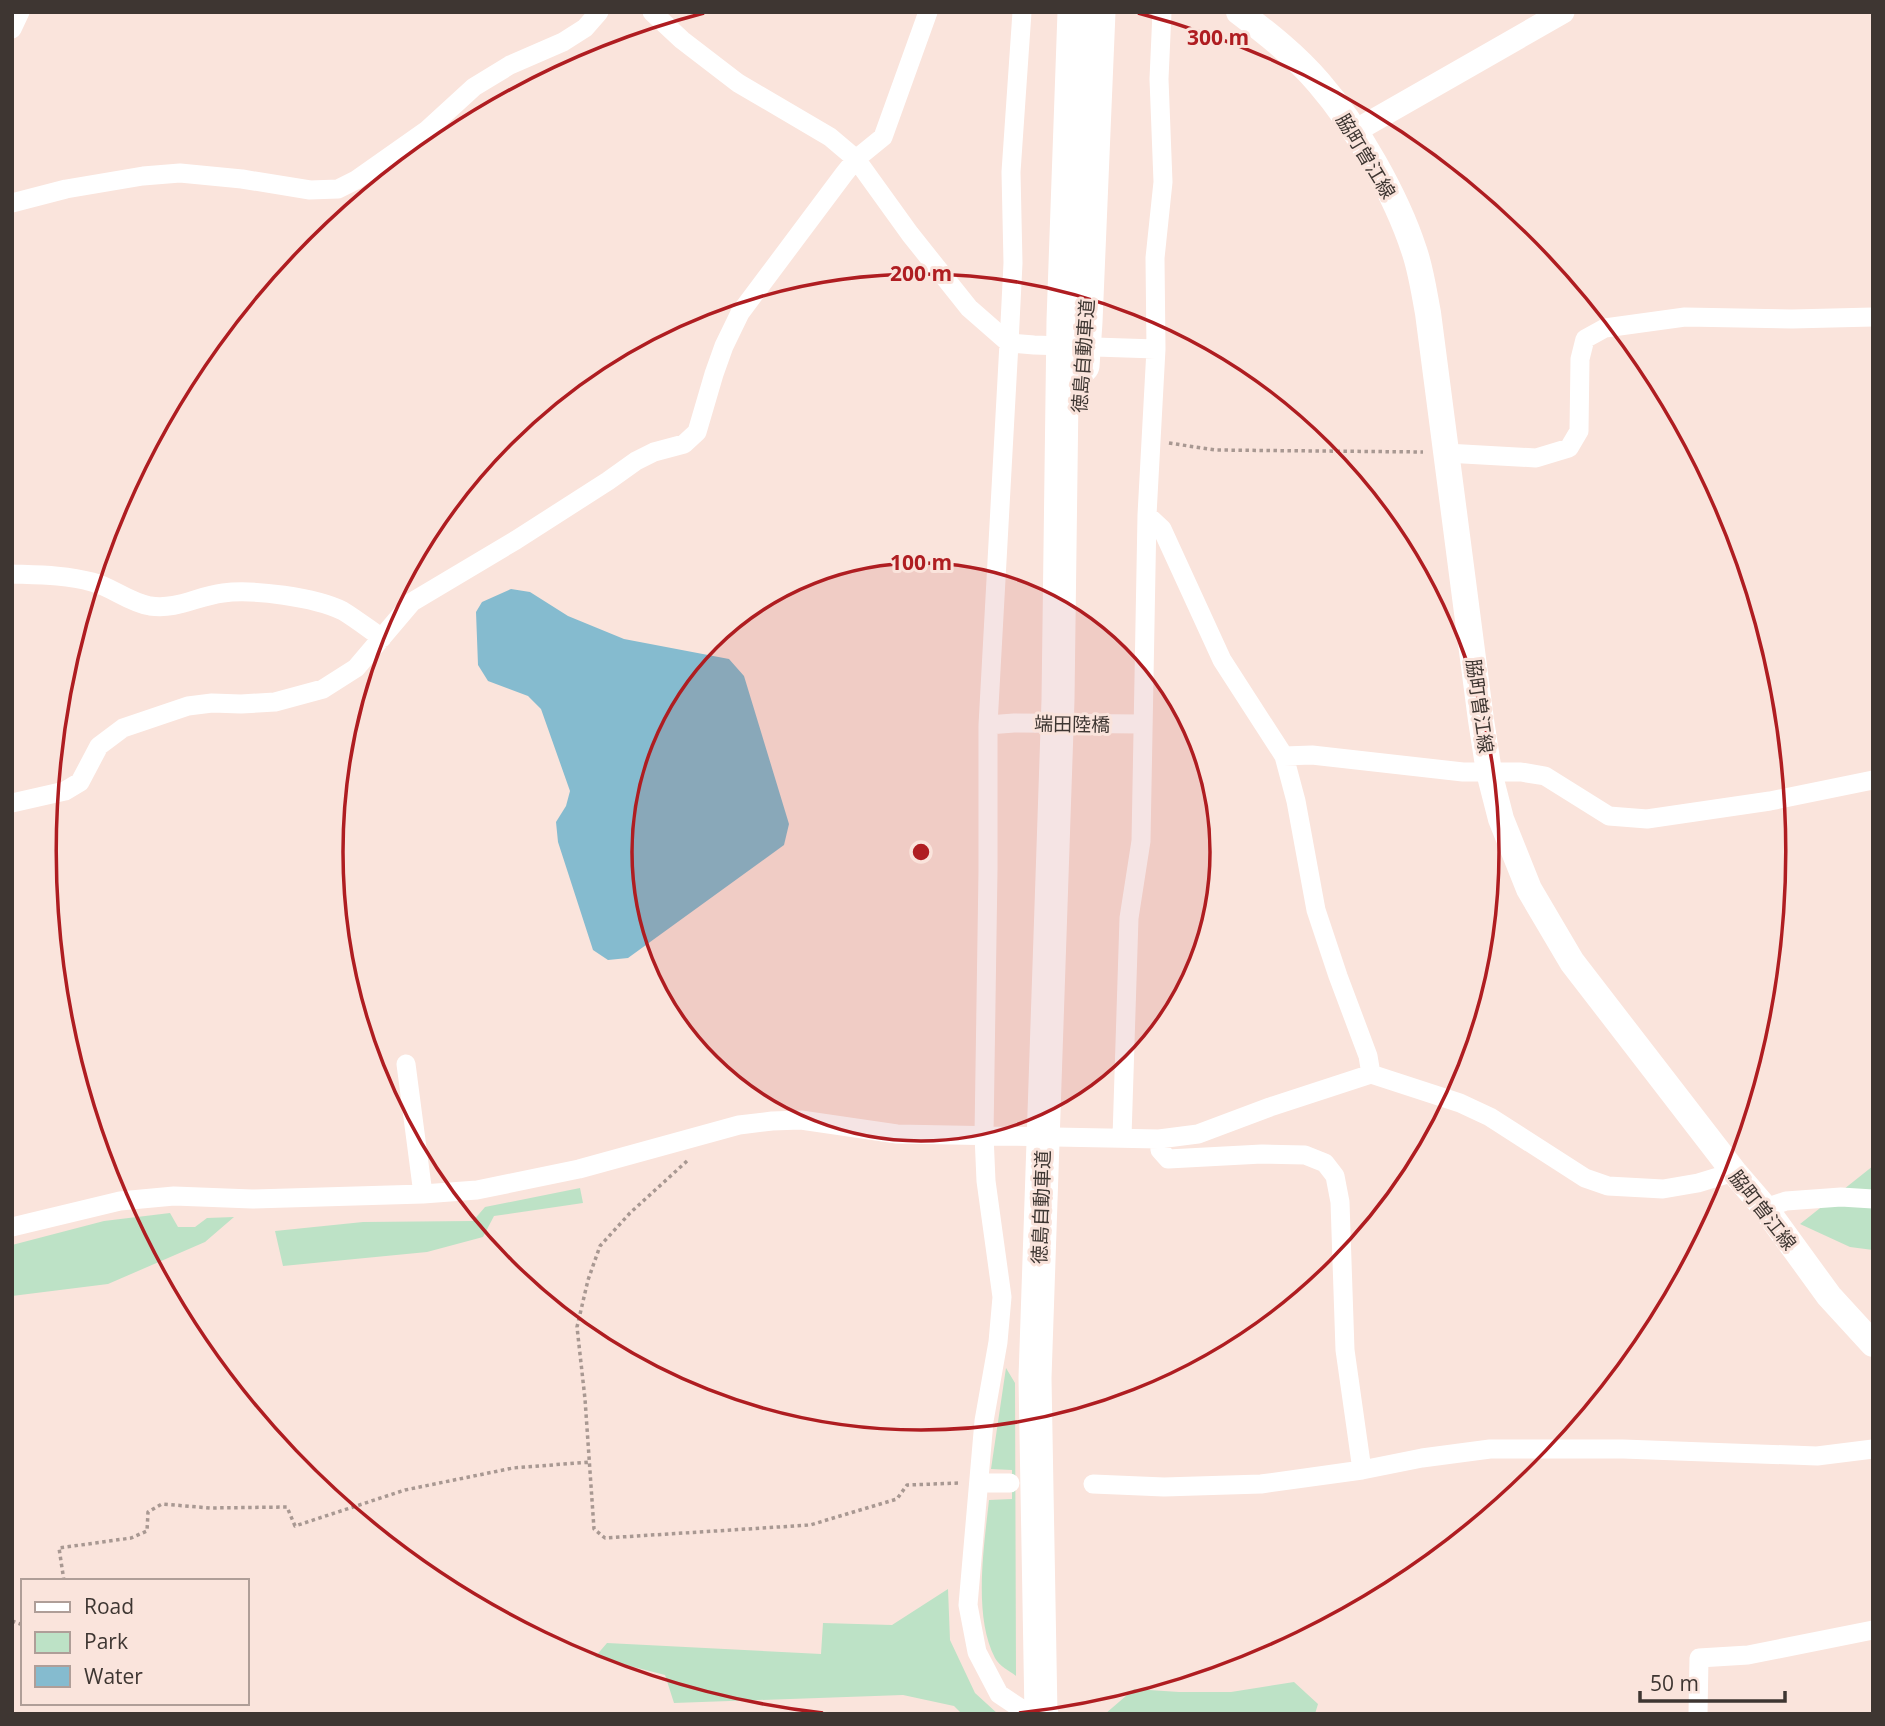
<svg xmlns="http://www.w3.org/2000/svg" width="1885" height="1726" font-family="'Open Sans','Noto Sans JP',sans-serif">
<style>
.green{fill:#bde2c6}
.water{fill:#85bbcf}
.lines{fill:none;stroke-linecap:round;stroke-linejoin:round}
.path{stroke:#a89892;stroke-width:3.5;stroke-dasharray:3.5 3.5;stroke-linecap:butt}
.minor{stroke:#fff;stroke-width:19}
.tertiary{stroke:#fff;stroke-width:23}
.secondary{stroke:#fff;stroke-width:26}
.motorway{stroke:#fff;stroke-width:33}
.ring{fill:none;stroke:#af1d21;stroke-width:3.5}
.labels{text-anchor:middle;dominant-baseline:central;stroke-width:6;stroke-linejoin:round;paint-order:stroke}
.street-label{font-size:19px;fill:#3e3632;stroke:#fae4dc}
.centre{fill:#af1d21;stroke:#fae4dc;stroke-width:3.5}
.ring-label{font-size:21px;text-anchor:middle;font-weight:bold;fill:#af1d21;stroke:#fae4dc;stroke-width:6;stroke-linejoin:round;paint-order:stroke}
</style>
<rect width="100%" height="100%" fill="#fae4dc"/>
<path class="green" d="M1873,1166V1250L1850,1247L1800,1224Z
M580,1188L583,1203L494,1216L483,1237L427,1252L283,1266L275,1231L363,1222L473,1221L485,1207Z
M170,1213L178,1227H195L207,1218L234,1217L205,1242L108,1284L12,1296V1245L104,1221Z
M1006,1368L1015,1383L1016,1676C1010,1671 999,1666 995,1658C973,1616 984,1547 989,1500L1012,1499V1470L991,1469Z
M948,1589L950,1640L975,1693L998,1714H962L954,1706L903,1695L674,1703L665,1675L595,1657L607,1643L821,1654L823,1623L892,1625Z
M1294,1682L1318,1704L1315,1714H1105L1134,1689L1179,1692H1231Z"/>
<path class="water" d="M511,589L530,592L568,616L624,639L729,659L744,676L789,824L784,845L628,958L608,960L593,950L558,842L556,822L566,806L570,791L541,709L528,696L488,681L478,665L476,612L482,602Z"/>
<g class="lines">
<path class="path" d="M1169,443L1215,450L1423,452
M687,1161L630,1213L600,1246L588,1280L577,1327L585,1399L594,1529L605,1538L810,1525L897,1499L907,1485L960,1483
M64,1581L59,1548L131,1538L147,1531L148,1512L162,1504L210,1508L287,1507L295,1526L405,1490L513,1468L590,1462
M12,1621L23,1625"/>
<path class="minor" d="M652,12L682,40L738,83L830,137L856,159L910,234L969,308L1009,343L1034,345L1156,349
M1022,12L1011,172L1013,263L1009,343L988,725V870L984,1135L986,1181L1002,1297L998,1342L984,1421L968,1605L977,1652L999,1694L1020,1708L1049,1713
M12,29L20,12
M12,203L66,189L143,176L180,173L242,179L310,190L338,189L356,180L427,130L474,87L510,65L563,42L585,28L599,12
M1446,453L1536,458L1569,448L1579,431L1580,359L1585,339L1605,328L1685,317L1792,319L1873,317
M1147,515L1162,529L1222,660L1284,756L1296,801L1316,910L1338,976L1368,1056L1371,1074
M12,574C39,575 66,575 92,582C112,587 128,602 150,606C178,610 197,596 223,593C253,589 315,597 343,611C356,619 369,629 382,638
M988,725L1014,723L1142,724
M1284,756L1312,755L1463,772H1521L1545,776L1609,816L1647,819L1770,801L1873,780
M12,803L65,791L80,782L99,746L123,728L188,706L212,703L241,704L275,702L323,689L356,668L412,602L516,540L608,481L636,461L654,452L684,444L697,432L714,374L724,346L740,313L844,174L856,159L883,137L928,12
M406,1064L423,1194
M1122,1137L1129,918L1141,841L1147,515L1156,349L1155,258L1163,182L1159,79L1162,12
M1159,1139L1160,1150L1168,1159L1262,1154L1305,1155L1325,1163L1335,1176L1340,1202L1345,1350L1362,1470
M1765,1208L1786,1201L1841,1197L1873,1199
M12,1227L120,1201L174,1196L252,1199L423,1194L477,1190L579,1169L739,1125L772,1121L801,1120L897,1134L1159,1139L1198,1134L1270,1107L1371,1074L1460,1103L1490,1117L1585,1178L1608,1186L1663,1189L1698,1183L1734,1172
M980,1483H1010
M1093,1484L1164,1487L1261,1484L1362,1470L1422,1458L1490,1449H1623L1817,1456L1873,1449
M1698,1714L1699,1658L1748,1655L1873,1630"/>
<path class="tertiary" d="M1355,131L1563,12"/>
<path class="secondary" d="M1239,12C1268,34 1296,56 1319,83C1357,127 1396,195 1414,250C1421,270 1424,292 1428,313L1481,720L1489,772L1501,819L1529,889L1572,962L1734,1172L1765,1208L1829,1296L1873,1344"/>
<path class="motorway" d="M1083,366L1086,322L1099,12
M1041,1714L1035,1378L1058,700L1063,321L1074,12"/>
</g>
<circle cx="921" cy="852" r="289" fill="#af1d21" fill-opacity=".12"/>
<g class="ring">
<circle cx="921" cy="852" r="289"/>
<circle cx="921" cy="852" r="578"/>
<path d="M823 1713A867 867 0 0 1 704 13M1138 13A867 867 0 0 1 1019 1713"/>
</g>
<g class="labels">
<g class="street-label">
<text transform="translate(1366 156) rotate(59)">脇町曽江線</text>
<text transform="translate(1083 356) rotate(-86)">徳島自動車道</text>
<text transform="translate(1480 706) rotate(82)">脇町曽江線</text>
<text transform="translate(1072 724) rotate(1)">端田陸橋</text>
<text transform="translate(1041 1207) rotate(-88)">徳島自動車道</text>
<text transform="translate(1763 1210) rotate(52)">脇町曽江線</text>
</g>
</g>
<circle cx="921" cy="852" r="10" class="centre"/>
<g class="ring-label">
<text x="1218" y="45">300 m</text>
<text x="921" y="281">200 m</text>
<text x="921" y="570">100 m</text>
</g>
<rect width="1885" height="1726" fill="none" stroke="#3e3632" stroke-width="28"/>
<rect x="21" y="1579" width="228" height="126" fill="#fae4dc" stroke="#af9e98" stroke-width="2"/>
<rect x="35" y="1602" width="35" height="10" fill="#ffffff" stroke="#af9e98" stroke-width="2"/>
<text x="84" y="1614" font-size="21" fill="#3e3632">Road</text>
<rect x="35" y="1632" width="35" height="21" fill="#bde2c6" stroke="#af9e98" stroke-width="2"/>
<text x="84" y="1649" font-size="21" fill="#3e3632">Park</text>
<rect x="35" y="1666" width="35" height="21" fill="#85bbcf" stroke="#af9e98" stroke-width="2"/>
<text x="84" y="1684" font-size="21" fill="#3e3632">Water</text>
<path d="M1640 1691v10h145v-10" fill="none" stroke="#3e3632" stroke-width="3.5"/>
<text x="1650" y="1691" font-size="21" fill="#3e3632" stroke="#fae4dc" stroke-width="5" paint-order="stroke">50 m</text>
</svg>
